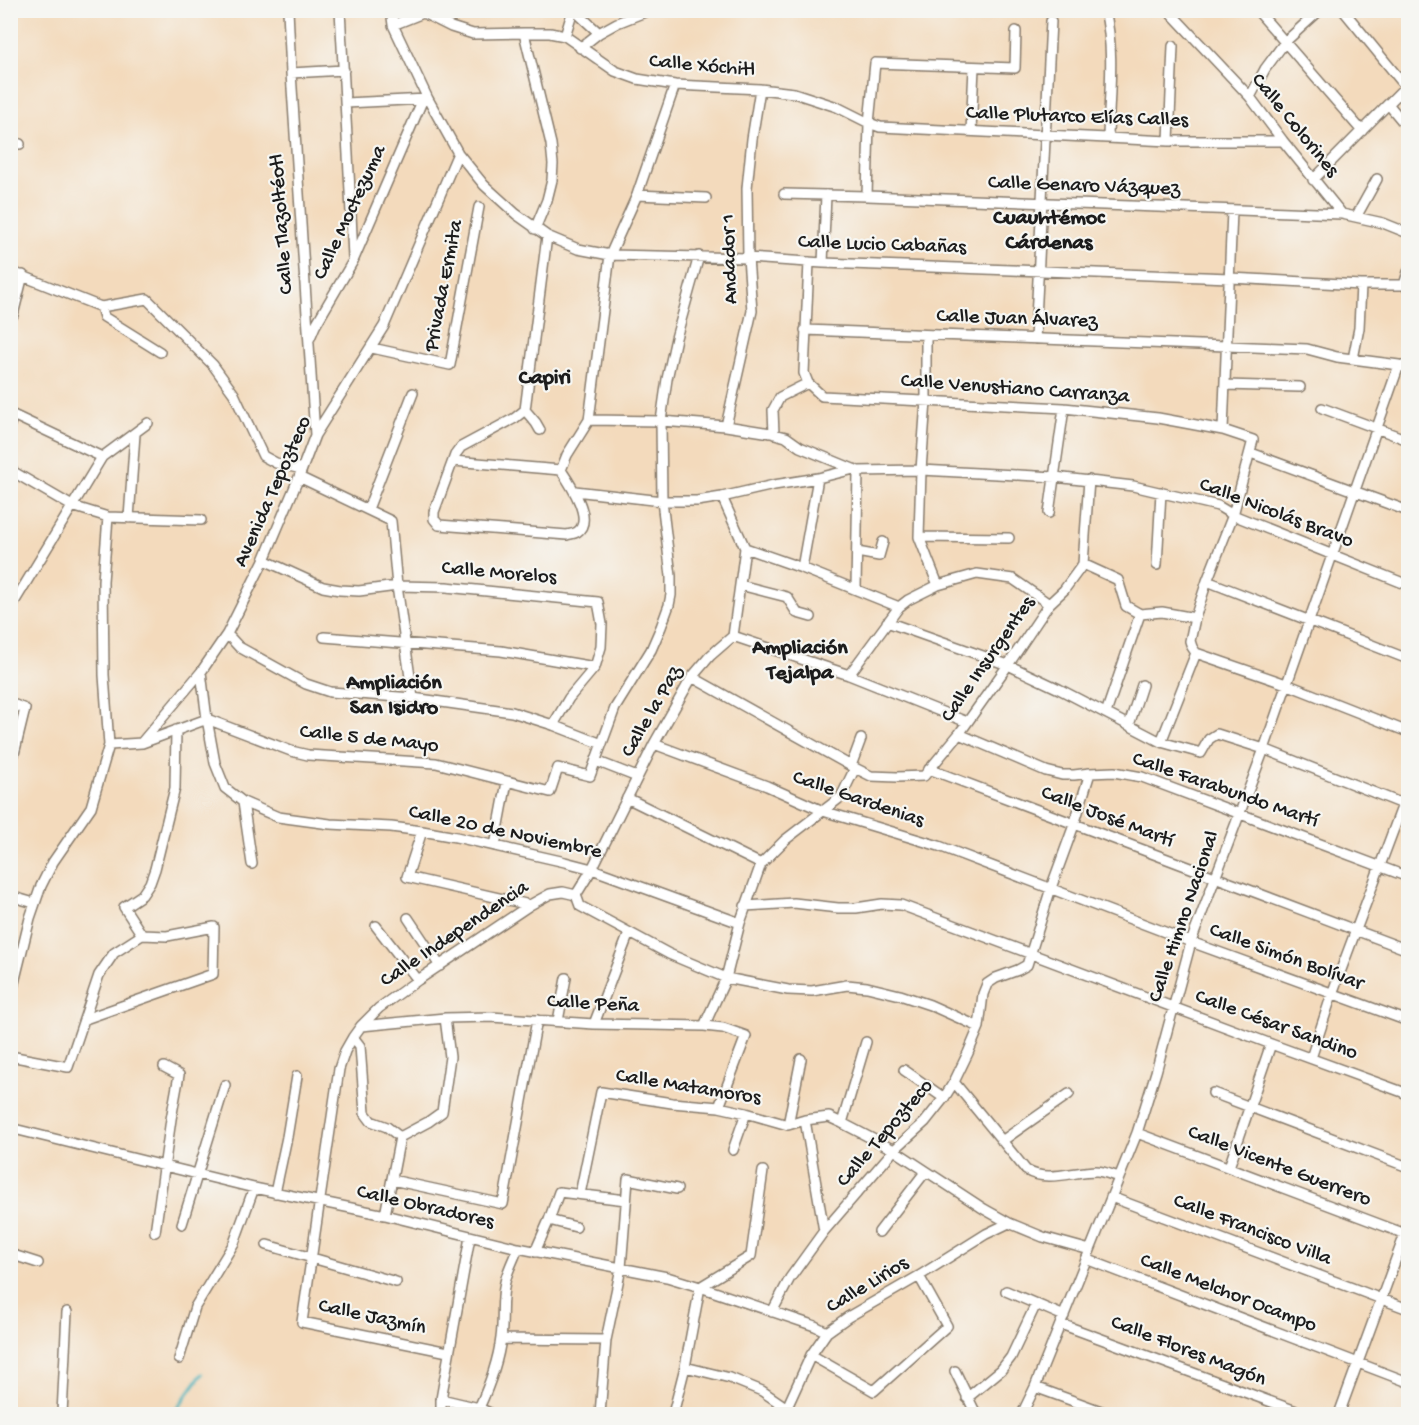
<svg xmlns="http://www.w3.org/2000/svg" width="1419" height="1425" font-family="'Gochi Hand',sans-serif">
<style>
.lines{fill:none;stroke-linecap:round;stroke-linejoin:round}
.stream{stroke:#43b3bd;stroke-width:3}
.street-casing{stroke:#887b6c;stroke-width:12}
.street{stroke:#fff;stroke-width:9}
.labels{text-anchor:middle;dominant-baseline:central;stroke-width:4.5;stroke-linejoin:round;paint-order:stroke}
.street-label{font-size:21px;fill:#1c1c1c;stroke:#f6f6f2}
.neighbourhood-label{font-size:22px;font-weight:bold;fill:#1c1c1c;stroke:#f6f6f2}
</style>
<rect width="100%" height="100%" fill="#f6f6f2"/>
<filter id="ink" filterUnits="userSpaceOnUse"><feTurbulence type="fractalNoise" baseFrequency=".0167" numOctaves="2"/><feDisplacementMap in="SourceGraphic" scale="12" xChannelSelector="R" yChannelSelector="G"/><feConvolveMatrix kernelMatrix="1 2 1 2 8 2 1 2 1" color-interpolation-filters="sRGB"/></filter>
<filter id="wash" filterUnits="userSpaceOnUse"><feTurbulence type="fractalNoise" baseFrequency=".008" numOctaves="4" result="noise"/><feDisplacementMap in="SourceGraphic" scale="24" xChannelSelector="R" yChannelSelector="G"/><feGaussianBlur stdDeviation="1.35" result="paint"/><feColorMatrix in="noise" values="0 0 0 0 0 0 0 0 0 0 0 0 0 0 0 0 0 1.4 0 .05"/><feComposite in="paint" operator="in"/></filter>
<g filter="url(#wash)">
<rect width="100%" height="100%" fill="#f3dabc"/>
<g class="lines">
<path class="stream" d="M173,1414L202,1374"/>
</g>
</g>
<g filter="url(#ink)">
<g class="lines">
<g class="street-casing">
<path id="street" d="M288,10L291,73L315,435
M340,10L350,191L353,258
M391,10L393,25L428,99L458,153L484,185L516,214L547,236L578,249L610,255L748,258L823,263L1230,278L1361,285H1404L1408,286
M574,10L599,33
M1105,10C1115,52 1109,95 1108,137
M1168,10L1250,97L1283,141L1342,214
M1257,10L1362,131
M1343,10L1406,87
M393,25L423,13L451,27L473,34L524,33H550L565,36L615,71L637,79L675,85L760,89L794,93L837,107L869,123L880,127L1169,141H1283
M524,33L551,144L553,164L552,180L547,200L535,229
M565,36L573,10
M580,48L599,33L617,23L650,10
M291,73L344,70
M1250,97L1265,69L1285,42L1320,10
M346,103L427,99
M1389,105L1408,128
M971,131L974,68
M1169,141L1173,46
M10,142L20,144
M1313,180L1408,84
M784,194L867,196L1342,214L1383,223L1408,233
M637,195L706,198
M867,196L869,123L875,63L1015,68L1016,31
M1356,217L1377,179
M547,236L525,410L515,418L461,447L455,455L434,512V519L439,525L567,535C570,534 574,534 577,532C595,520 569,482 561,470L567,455L589,420L610,255L637,195L675,85
M809,262L804,373L808,383L822,396L1064,408L1158,418L1223,430L1253,440L1233,515L1207,581L1195,618L1190,641L1192,647L1196,653L1286,684L1408,732
M823,263L826,195
M10,271L101,307L147,299L213,365L234,394L263,456L276,463L302,469
M1404,285L1408,272
M101,307L104,317L160,352
M13,315L23,275
M805,330L1307,349L1337,357L1399,365L1408,368
M926,335V401L921,470L919,537L938,585
M310,338L315,326L353,261L423,99
M1035,339L1051,21
M372,348L450,365L479,207
M1353,359L1359,328L1361,285
M1225,385L1300,387
M1322,408L1408,440
M525,410L536,423L540,430
M589,420L661,421L726,426L771,433L786,437L800,447L858,471L921,470L1055,477L1133,486L1218,506L1233,515L1408,585
M10,424L13,415L102,457
M726,426L752,311L748,258L747,188L752,139L760,89
M1223,430L1232,211
M774,434L773,410L780,397L808,383
M1251,453L1408,511
M453,461L561,470
M10,470L72,506L108,517L201,520
M299,477L391,521L397,586L413,698
M575,491L662,501H697L722,497L774,485L818,478L854,469
M722,497L745,548L802,568L899,607
M368,509L413,393
M1049,513L1064,408
M129,518L135,434
M919,537L1009,538
M857,552L879,556L883,542
M264,560L323,587L340,590L359,591L397,586L446,587L598,602L602,624L601,647L595,667L569,698L553,725
M1083,564L1118,580L1126,606L1140,614L1162,612L1195,618
M1157,565L1161,492
M802,568L818,478
M1207,581L1408,659
M740,585L787,597L797,613L811,617
M856,589L858,471
M10,609L102,457L148,423
M887,622L1008,665L1059,689L1161,742L1201,753L1209,739L1217,734L1264,749L1408,806
M227,634L239,647L306,684L330,692L413,698L512,712L553,725L602,744
M733,636L849,675L967,722
M324,637L501,651L595,667
M201,672L207,719L215,763L225,788L243,802L278,817L330,824L391,827L422,831L456,837L565,862L592,869L740,923
M849,675L899,607L908,600L938,585L977,574L1013,579L1049,604
M692,677L851,766L871,776L897,777L924,776L959,734L1008,665L1049,604L1064,590L1083,564L1089,480
M10,703L25,709L14,754L10,752
M1106,713L1140,614
M1129,725L1142,685
M959,734L1046,771L1062,775H1074L1090,773L1114,772L1142,777L1408,877
M142,742L201,672L227,634L264,560L299,477L315,435L384,326L458,153
M1161,742L1196,653
M654,744L767,786L823,811L939,846L1191,942L1408,1021
M109,745L142,743L207,719L291,751L308,755L436,763L550,792L558,768L590,776L615,708L651,650L661,627L669,605L671,595V576L662,501L661,421L667,379L676,338L699,256
M596,761L637,777
M851,766L861,739
M929,769L1408,950
M627,798L761,864
M243,802L252,864
M422,831L407,877L530,905
M495,846L507,782
M576,895L592,869L654,744L692,677L710,656L733,636L745,548
M10,896L34,903
M745,906L794,903L838,908H856L882,904L901,905L1271,1044L1408,1094
M408,918L440,966
M376,926L418,980
M142,935L124,907L142,895L150,883L155,869L175,788L176,730
M10,999L30,918L41,886L53,862L91,807L109,745L104,675L103,581L108,517
M85,1019L213,974L214,927L167,936L142,935
M558,1021L566,978
M594,1024L629,933
M361,1026L445,1018L491,1017L594,1024L704,1026L723,1028L746,1036L719,1107
M704,1026L726,978L740,923L761,864L785,840L841,797L855,768
M353,1037L360,1046L365,1113L371,1121L387,1127L400,1137
M10,1056L68,1067L99,975L114,953L142,935
M1311,1058L1332,994L1408,791
M904,1070L944,1098
M954,1082L1026,1170C1046,1183 1074,1171 1096,1171C1103,1171 1112,1175 1119,1177
M1213,1093L1408,1167
M805,1120L824,1231
M842,1123L866,1042
M788,1125L801,1059
M10,1128L254,1188L385,1215L518,1248L667,1277L700,1287L815,1326L827,1332
M1137,1133L1408,1235
M400,1137L428,1122L442,1112L450,1057L445,1018
M1002,1141L1069,1094
M733,1150L746,1113
M1229,1167L1271,1044
M392,1180L503,1204L537,1020
M275,1193L287,1137L297,1076
M580,1194L601,1092L672,1103L719,1107L746,1113L788,1125L805,1120L829,1117L842,1123L894,1150L984,1209L1009,1223L1043,1237L1090,1250
M1111,1197L1408,1309
M385,1215L400,1137
M549,1220L576,1227
M182,1224L225,1085
M155,1232L171,1119L179,1075L164,1067
M879,1232L926,1171
M267,1245L396,1282
M535,1252L549,1220L559,1192L626,1200
M10,1254L38,1263
M1086,1259L1408,1382
M1006,1291L1064,1316
M772,1312L790,1278L824,1231L894,1150L925,1122L944,1098L954,1082L968,1053L979,1027L983,994L987,984L996,978L1018,970L1027,965L1051,888L1074,825L1090,773
M1061,1324L1304,1414
M501,1339L606,1340
M448,1352L302,1322L339,1069L345,1051L353,1037L361,1026L379,1008L418,980L530,905L550,894L563,892L576,895L580,906L669,954L726,978L788,990L812,991L847,985L867,987L900,995L930,1005L979,1027
M811,1355L874,1391L947,1326L919,1276
M179,1359L195,1307L234,1243L254,1188
M685,1367L730,1378L762,1391L787,1408
M955,1371L976,1414
M1035,1387L1109,1414
M967,1398L1001,1370L1011,1357L1036,1304
M441,1399L479,1408L492,1414
M479,1408C489,1386 498,1363 501,1338C504,1318 500,1298 506,1278C509,1268 514,1258 518,1248
M62,1414L67,1312
M441,1414V1399L470,1237
M600,1414L606,1340L621,1268L628,1179L677,1189
M673,1414L685,1367L700,1287L751,1256L763,1171
M784,1414L811,1355L827,1332L848,1317L919,1276L986,1234L1009,1223
M1022,1414L1035,1387L1137,1133L1156,1072L1191,942L1264,749L1399,365
M1339,1414L1408,1226"/>
</g>
<use href="#street" class="street"/>
</g>
</g>
<g class="labels">
<g class="street-label">
<text transform="translate(702 67) rotate(5)">Calle Xóchitl</text>
<text transform="translate(1077 118) rotate(2)">Calle Plutarco Elías Calles</text>
<text transform="translate(1294 126) rotate(51)">Calle Colorines</text>
<text transform="translate(1084 187) rotate(2)">Calle Genaro Vázquez</text>
<text transform="translate(351 213) rotate(-65)">Calle Moctezuma</text>
<text transform="translate(283 224) rotate(-94)">Calle Tlazoltéotl</text>
<text transform="translate(882 246) rotate(2)">Calle Lucio Cabañas</text>
<text transform="translate(731 259) rotate(-92)">Andador 1</text>
<text transform="translate(445 286) rotate(-79)">Privada Ermita</text>
<text transform="translate(1017 320) rotate(2)">Calle Juan Álvarez</text>
<text transform="translate(1015 390) rotate(4)">Calle Venustiano Carranza</text>
<text transform="translate(274 492) rotate(-66)">Avenida Tepozteco</text>
<text transform="translate(1276 514) rotate(21)">Calle Nicolás Bravo</text>
<text transform="translate(499 574) rotate(5)">Calle Morelos</text>
<text transform="translate(989 660) rotate(-55)">Calle Insurgentes</text>
<text transform="translate(653 712) rotate(-60)">Calle la Paz</text>
<text transform="translate(369 740) rotate(6)">Calle 5 de Mayo</text>
<text transform="translate(1225 791) rotate(19)">Calle Farabundo Martí</text>
<text transform="translate(858 800) rotate(19)">Calle Gardenias</text>
<text transform="translate(1107 818) rotate(21)">Calle José Martí</text>
<text transform="translate(505 833) rotate(12)">Calle 20 de Noviembre</text>
<text transform="translate(1185 917) rotate(-71)">Calle Himno Nacional</text>
<text transform="translate(455 935) rotate(-34)">Calle Independencia</text>
<text transform="translate(1286 958) rotate(20)">Calle Simón Bolívar</text>
<text transform="translate(593 1005) rotate(3)">Calle Peña</text>
<text transform="translate(1276 1026) rotate(20)">Calle César Sandino</text>
<text transform="translate(688 1088) rotate(9)">Calle Matamoros</text>
<text transform="translate(886 1134) rotate(-49)">Calle Tepozteco</text>
<text transform="translate(1279 1167) rotate(21)">Calle Vicente Guerrero</text>
<text transform="translate(425 1208) rotate(13)">Calle Obradores</text>
<text transform="translate(1252 1231) rotate(21)">Calle Francisco Villa</text>
<text transform="translate(868 1286) rotate(-31)">Calle Lirios</text>
<text transform="translate(1228 1294) rotate(21)">Calle Melchor Ocampo</text>
<text transform="translate(372 1318) rotate(12)">Calle Jazmín</text>
<text transform="translate(1188 1352) rotate(21)">Calle Flores Magón</text>
</g>
<g class="neighbourhood-label">
<text x="1049" y="219">Cuauhtémoc<tspan x="1049" dy="25">Cárdenas</tspan></text>
<text x="545" y="379">Capiri</text>
<text x="800" y="649">Ampliación<tspan x="800" dy="25">Tejalpa</tspan></text>
<text x="394" y="684">Ampliación<tspan x="394" dy="25">San Isidro</tspan></text>
</g>
</g>
<rect width="1419" height="1425" fill="none" stroke="#f6f6f2" stroke-width="36"/>
</svg>
